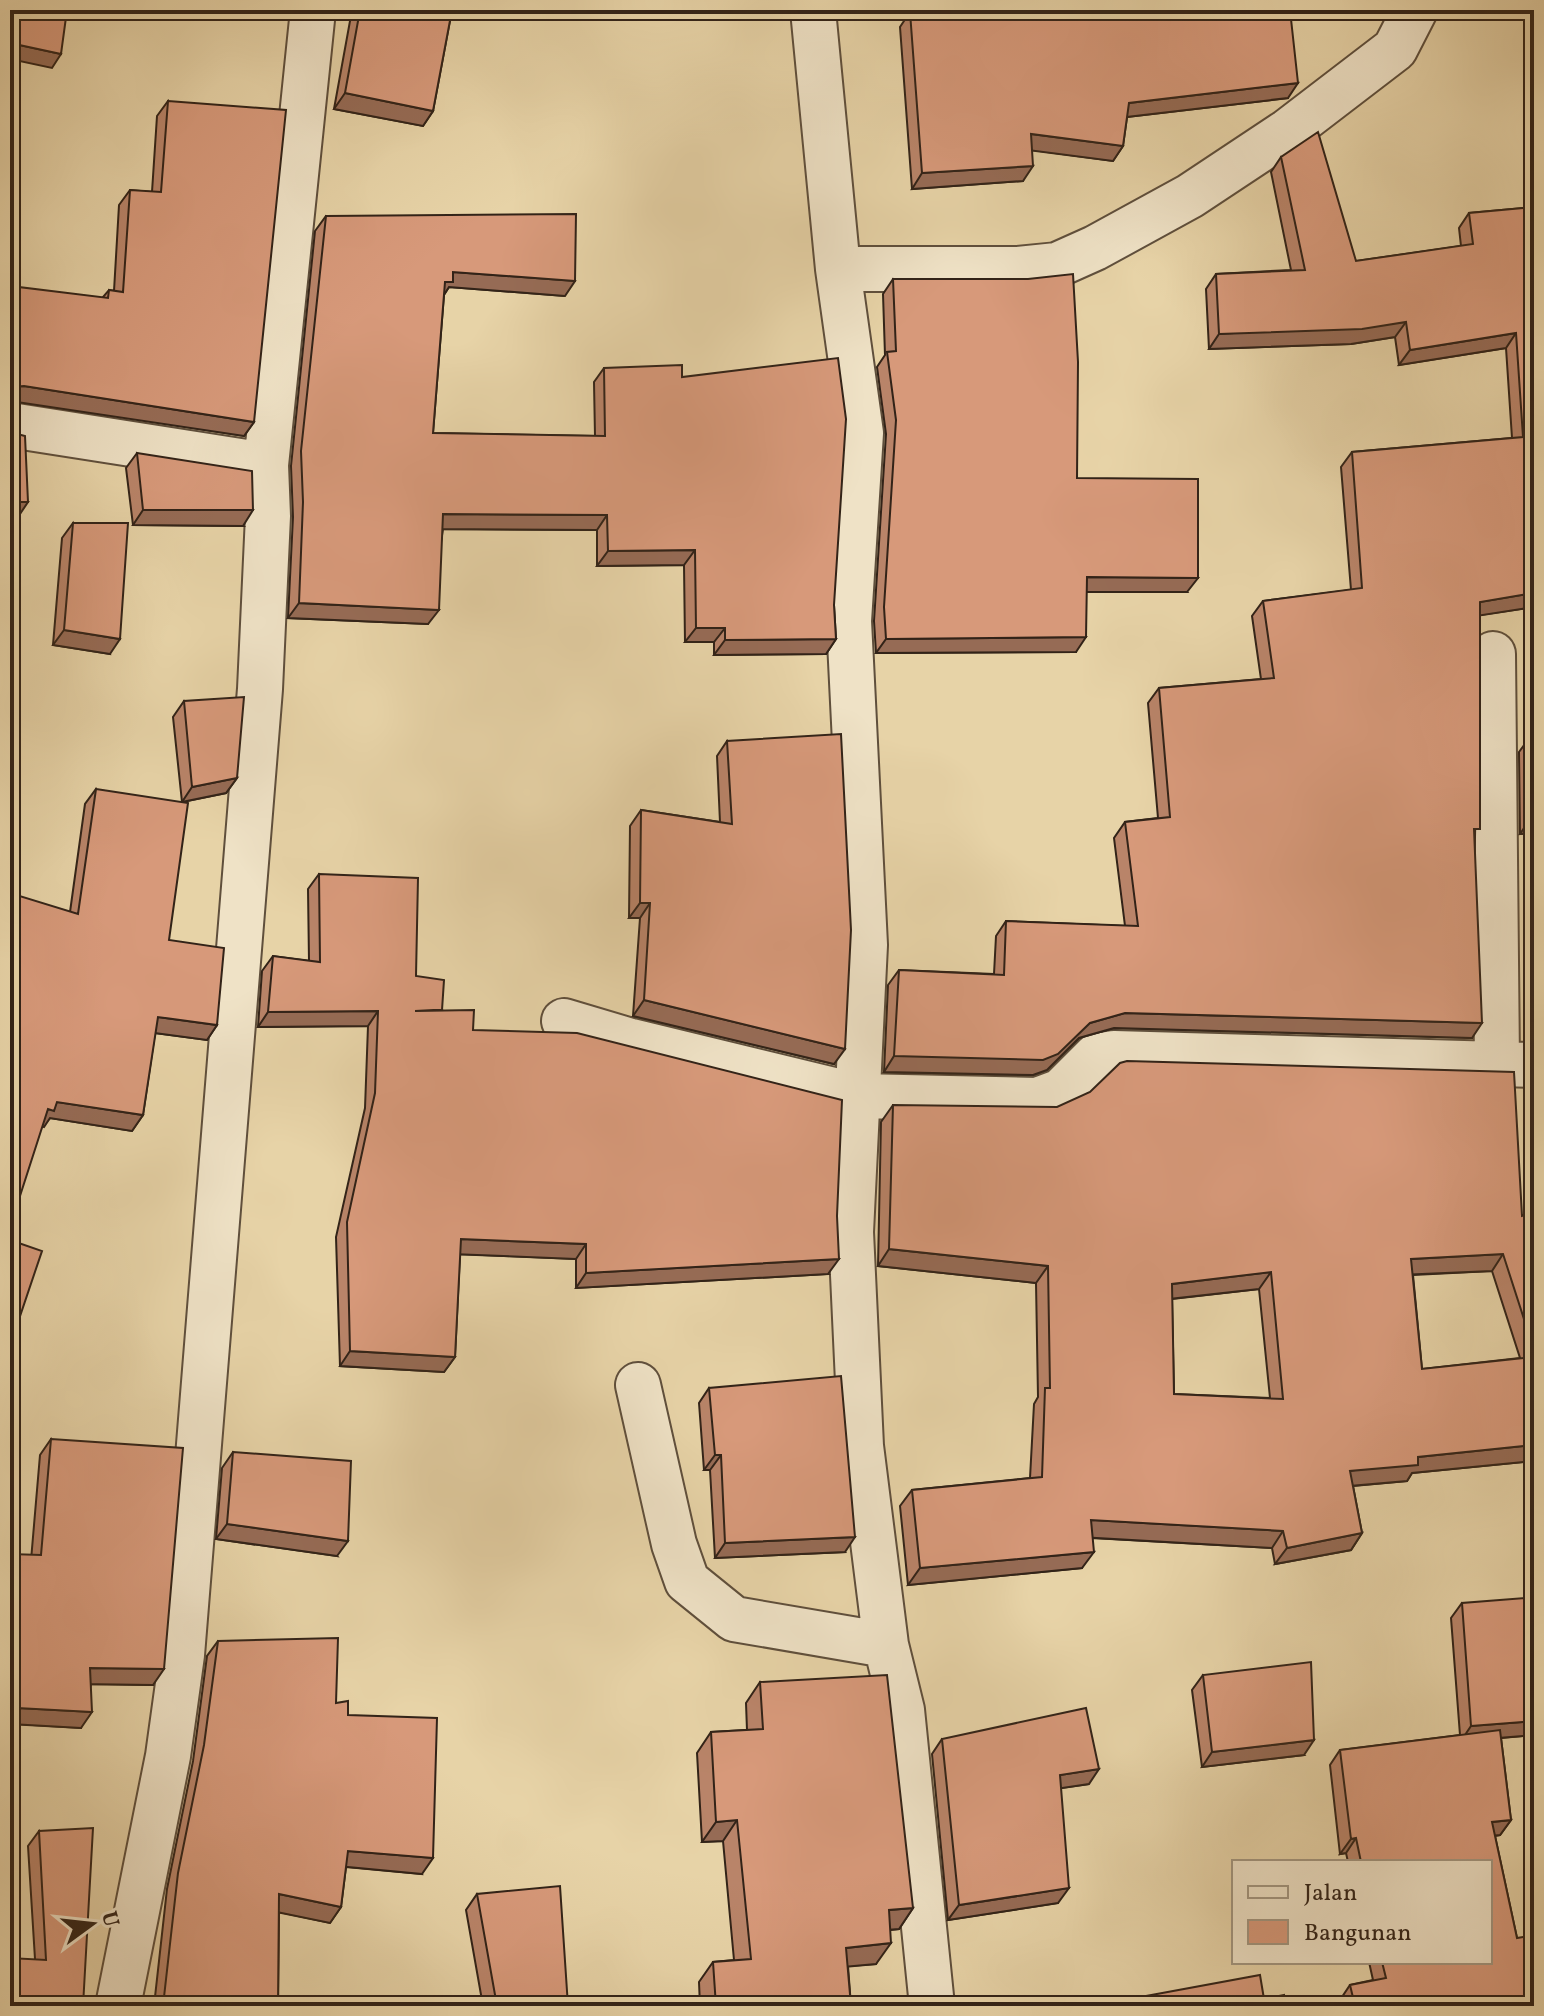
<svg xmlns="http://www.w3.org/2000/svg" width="1544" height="2016" font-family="Vollkorn,serif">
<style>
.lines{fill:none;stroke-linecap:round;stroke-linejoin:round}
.minor-casing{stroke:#5f4f3c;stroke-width:48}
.minor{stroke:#efe2c6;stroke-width:44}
.wall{fill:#b98469;stroke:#322318;stroke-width:2;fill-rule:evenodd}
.shaded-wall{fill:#966b55;stroke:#322318;stroke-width:2}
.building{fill:#d7997a;stroke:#322318;stroke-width:2;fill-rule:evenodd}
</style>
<rect width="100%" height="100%" fill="#e7d3a7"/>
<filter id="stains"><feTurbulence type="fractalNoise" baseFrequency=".0025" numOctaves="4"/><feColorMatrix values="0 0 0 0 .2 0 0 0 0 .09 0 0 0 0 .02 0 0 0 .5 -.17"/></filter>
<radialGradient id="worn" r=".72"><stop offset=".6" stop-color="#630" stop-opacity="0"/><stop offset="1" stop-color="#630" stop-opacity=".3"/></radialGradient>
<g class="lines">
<g class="minor-casing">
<path id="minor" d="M813,10L838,269L861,433L849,621L865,945L851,1232L861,1446L886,1645L902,1710L932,2006
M838,269H1018L1057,265L1095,248L1190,196L1288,131L1395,49L1415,10
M10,425L266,465
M1493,654L1497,1062
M564,1021L631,1041L858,1096L1037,1100L1061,1091L1096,1056L1114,1053L1534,1065
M638,1385L674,1544L687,1581L734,1619L886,1645
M118,2006L168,1756L182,1655L260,689L268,516L266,465L313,10"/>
</g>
<use href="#minor" class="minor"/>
</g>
<path class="wall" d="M352,10H452L433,111L423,126L334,109Z
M924,10H1304L1290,12L1288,98L1127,117L1123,146L1113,161L1032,150L1023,181L912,189L900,27L910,12L925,11Z
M168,101L254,422L244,436L14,400L109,290L114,291L119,205L130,190L152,192L157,116Z
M1281,157L1356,261L1461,246L1459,228L1469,213L1534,207V607L1480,615L1475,837L1472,1038L1114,1028L1079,1038L1047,1070L1033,1075L884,1072L888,985L899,970L994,974L996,936L1006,921L1125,926L1114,838L1125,822L1158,818L1148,703L1159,688L1261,679L1252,616L1263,601L1351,590L1341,467L1352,452L1512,438L1506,348L1399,365L1395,337L1351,344L1209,349L1206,289L1216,274L1291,270L1271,172Z
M326,216L565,296L449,287L444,295L433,433L595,436L594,382L604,368L682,377L834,605L836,639L826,654L714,655V642H685L684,565L597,566V530L443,529L428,624L288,618L293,517L291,466L315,231Z
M893,279L1077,478L1187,592H1086L1076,652L876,653L874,621L886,434L877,367L885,355L883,294Z
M137,453L243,526L133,525L126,468Z
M73,523L110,654L53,645L62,538Z
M184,701L237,778L226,793L182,802L173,717Z
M1530,737L1534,833L1520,834L1519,752Z
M727,741L834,1064L633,1016L640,918H629L630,826L641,810L720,822L717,756Z
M96,789L169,940L217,1025L207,1040L155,1033L143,1115L132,1131L50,1118L43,1126L70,912L85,804Z
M319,874L416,976L442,1010L473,1030L828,1274L576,1288V1259L460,1254L455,1357L444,1372L340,1366L336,1237L365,1108L368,1026L258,1027L262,971L273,956L309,961L308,889Z
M893,1105L1522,1216L1534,1212V1461L1412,1473L1407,1481L1353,1486L1362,1533L1351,1550L1275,1564L1272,1548L1092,1538L1082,1568L908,1585L900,1506L912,1490L1030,1478L1034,1404L1038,1397L1036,1283L878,1266L881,1122ZM1492,1271L1520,1358L1422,1369L1413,1275ZM1259,1289L1270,1398L1174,1394L1172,1299Z
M709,1388L845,1552L715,1558L710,1470H704L699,1403Z
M51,1439L153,1685L91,1684L81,1728L17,1724L40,1455Z
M233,1452L337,1556L216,1539L222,1468Z
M1462,1603L1534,1620V1735L1501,1738L1511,1820L1500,1835L1495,1836L1517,1938L1534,2006H1341L1340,2000L1350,1985L1373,1980L1369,1962H1490V1862H1348L1346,1853L1340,1854L1330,1765L1340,1750L1460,1735L1451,1618Z
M218,1641L336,1703L348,1715L422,1874L346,1867L341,1907L330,1923L279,1912L278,2006H154L167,1889L193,1761L207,1656Z
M1203,1675L1304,1755L1202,1767L1192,1690Z
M760,1682L913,1908L899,1929L890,1930L876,1964L848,1966L851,2006H700L699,1982L713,1962L734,1960L723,1841L702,1842L697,1753L711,1732L747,1730L746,1703Z
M942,1739L1089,1784L1061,1788L1058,1903L948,1920L932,1754Z
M39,1831L83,2006L35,1959L28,1846Z
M477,1894L568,2006H483L466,1910Z"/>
<path class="shaded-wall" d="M10,43L61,54L52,68L10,59Z
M1298,83L1288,98L1118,118L1129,103Z
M345,93L433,111L423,126L334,109Z
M1031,134L1123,146L1113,161L1020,149Z
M1033,166L1023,181L912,189L922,173Z
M453,272L575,281L565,296L449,287L443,296L434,297Z
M1406,322L1395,337L1351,344L1209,349L1219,334Z
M1516,333L1506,348L1399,365L1410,350Z
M24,386L254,422L244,436L10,401V388L12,387Z
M10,502H28L18,517H10Z
M143,510H253L243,526L133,525Z
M443,514L607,515L597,530L433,529Z
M695,550L684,565L597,566L608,551Z
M1087,577L1198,578L1187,592H1076Z
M1534,593V607L1470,617L1480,602Z
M299,603L439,610L428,624L288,618Z
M696,628H725L714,642H685Z
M64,630L120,639L110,654L53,645Z
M1086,637L1076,652L876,653L886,639Z
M836,639L826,654L714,655L725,640Z
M237,778L226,793L182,802L192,787Z
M1530,819H1534V833L1520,834Z
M640,903H650L640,918H629Z
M644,1000L845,1049L834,1064L633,1016Z
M378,1011L368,1026L258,1027L268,1012Z
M1125,1013L1482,1023L1472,1038L1114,1028L1079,1038L1047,1070L1033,1075L884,1072L894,1056L1090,1023Z
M158,1017L217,1025L207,1040L147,1032Z
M57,1102L143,1115L132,1131L50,1118L44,1127L38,1125L48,1109Z
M461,1239L586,1244L576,1259L451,1254Z
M889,1249L1048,1266L1036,1283L878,1266Z
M1503,1254L1492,1271L1399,1275L1411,1259Z
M839,1259L828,1274L576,1288L586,1273Z
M1271,1272L1259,1289L1160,1300L1172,1284Z
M350,1351L455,1357L444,1372L340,1366Z
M1534,1445V1461L1412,1473L1407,1481L1338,1487L1350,1471L1418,1457Z
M715,1455H721L710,1470H704Z
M1091,1520L1283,1531L1272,1548L1079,1537Z
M227,1524L348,1541L337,1556L216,1539Z
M1362,1533L1351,1550L1275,1564L1287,1548Z
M855,1537L845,1552L715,1558L725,1543Z
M1094,1552L1082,1568L908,1585L920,1568Z
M90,1668L164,1669L153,1685L79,1684Z
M18,1708L92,1712L81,1728L10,1724Z
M1534,1721V1735L1461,1741L1471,1726Z
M1314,1740L1304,1755L1202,1767L1212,1752Z
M1099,1769L1089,1784L1049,1790L1060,1775Z
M737,1820L723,1841L702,1842L716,1822Z
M1511,1820L1500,1835L1481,1837L1492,1822Z
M1356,1838L1346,1853L1340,1854L1351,1839Z
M348,1851L433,1858L422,1874L337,1866Z
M1069,1888L1058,1903L948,1920L959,1905Z
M279,1894L341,1907L330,1923L267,1910Z
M913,1908L899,1929L874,1931L889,1910Z
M891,1943L876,1964L832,1968L846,1948Z"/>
<path class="building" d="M10,10H67L61,54L10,43Z
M360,10H452L433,111L345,93Z
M936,10H1290L1298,83L1129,103L1123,146L1031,134L1033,166L922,173L910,12Z
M168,101L286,110L254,422L24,386L12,387L10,388V286L108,298L109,290L123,292L130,190L161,192Z
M1318,132L1356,261L1473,244L1469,213L1534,207V593L1480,602V829H1474L1482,1023L1125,1013L1090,1023L1058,1054L1043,1060L894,1056L899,970L1004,975L1006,921L1138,926L1125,822L1170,817L1159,688L1274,678L1263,601L1362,588L1352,452L1523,437L1516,333L1410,350L1406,322L1362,329L1219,334L1216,274L1305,270L1281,157Z
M576,214L575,281L453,272V282H445L433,433L605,436L604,368L682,365V377L838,358L846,419L834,605L836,639L725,640V628H696L695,550L608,551L607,515L443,514L439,610L299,603L303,502L301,451L326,216Z
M1073,274L1078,362L1077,478L1198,479V578L1087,577L1086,637L886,639L884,607L896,420L887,352L896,351L893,279H1028Z
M10,432L25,436L28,502H10Z
M137,453L252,471L253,510H143Z
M73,523H128L120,639L64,630Z
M244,697L237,778L192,787L184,701Z
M841,734L851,930L845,1049L644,1000L650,903H640L641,810L732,824L727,741Z
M1530,737H1534V819H1530Z
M96,789L188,803L169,940L224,948L217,1025L158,1017L143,1115L57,1102L54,1111L48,1109L10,1227V893L78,914Z
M319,874L418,878L416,976L444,980L442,1010L415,1011L474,1010L473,1030L577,1033L842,1100L837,1216L839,1259L586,1273V1244L461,1239L455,1357L350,1351L347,1222L375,1093L378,1011L268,1012L273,956L320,962Z
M1127,1061L1514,1072L1522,1216L1534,1212V1350L1503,1254L1411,1259L1422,1369L1534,1357V1445L1418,1457V1465L1350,1471L1362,1533L1287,1548L1283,1531L1091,1520L1094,1552L920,1568L912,1490L1042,1477L1045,1388H1050L1048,1266L889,1249L893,1105L1057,1107L1090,1092L1120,1063ZM1271,1272L1283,1399L1174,1394L1172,1284Z
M10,1240L42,1251L14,1334L10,1332Z
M841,1376L855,1537L725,1543L721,1455H715L709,1388Z
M51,1439L183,1448L164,1669L90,1668L92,1712L18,1708L10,1851V1554L41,1555Z
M233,1452L351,1461L348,1541L227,1524Z
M1525,1598L1534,1620V1721L1471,1726L1462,1603Z
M338,1638L336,1703L348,1701V1715L437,1718L433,1858L348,1851L341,1907L279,1894L278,2006H163L178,1873L204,1745L218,1641Z
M1311,1662L1314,1740L1212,1752L1203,1675Z
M887,1675L913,1908L889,1910L891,1943L846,1948L851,2006H716L713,1962L751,1959L737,1820L716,1822L711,1732L763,1729L760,1682Z
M1086,1708L1099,1769L1060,1775L1069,1888L959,1905L942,1739Z
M1500,1730L1511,1820L1492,1822L1517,1938L1534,1935V2006H1355L1350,1985L1386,1978L1382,1962H1490V1862H1361L1356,1838L1351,1839L1340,1750Z
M93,1828L83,2006H10V1958L46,1960L39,1831Z
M560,1886L568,2006H497L477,1894Z
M1260,1975L1264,1999L1284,1995V2006H1106L1146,1996Z"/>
<rect width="1544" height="2016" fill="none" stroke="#e7d3a7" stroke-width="40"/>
<rect x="12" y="12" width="1520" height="1992" fill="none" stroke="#322318" stroke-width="4"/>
<rect x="20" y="20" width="1504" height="1976" fill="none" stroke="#322318" stroke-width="2"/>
<rect x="1232" y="1860" width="260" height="104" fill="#efe2c6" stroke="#a39680" stroke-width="2"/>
<rect x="1248" y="1886" width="40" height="12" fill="#efe2c6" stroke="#a39680" stroke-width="2"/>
<text x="1304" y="1900" font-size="24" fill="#322318">Jalan</text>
<rect x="1248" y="1920" width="40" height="24" fill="#d7997a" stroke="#a39680" stroke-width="2"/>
<text x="1304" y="1940" font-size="24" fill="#322318">Bangunan</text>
<g transform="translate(92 1924) rotate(75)" stroke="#efe2c6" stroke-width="6" paint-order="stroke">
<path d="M0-6L14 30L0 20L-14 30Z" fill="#322318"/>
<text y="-12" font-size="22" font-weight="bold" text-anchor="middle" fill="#322318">U</text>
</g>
<rect width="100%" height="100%" filter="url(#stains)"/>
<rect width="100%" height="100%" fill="url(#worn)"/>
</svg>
